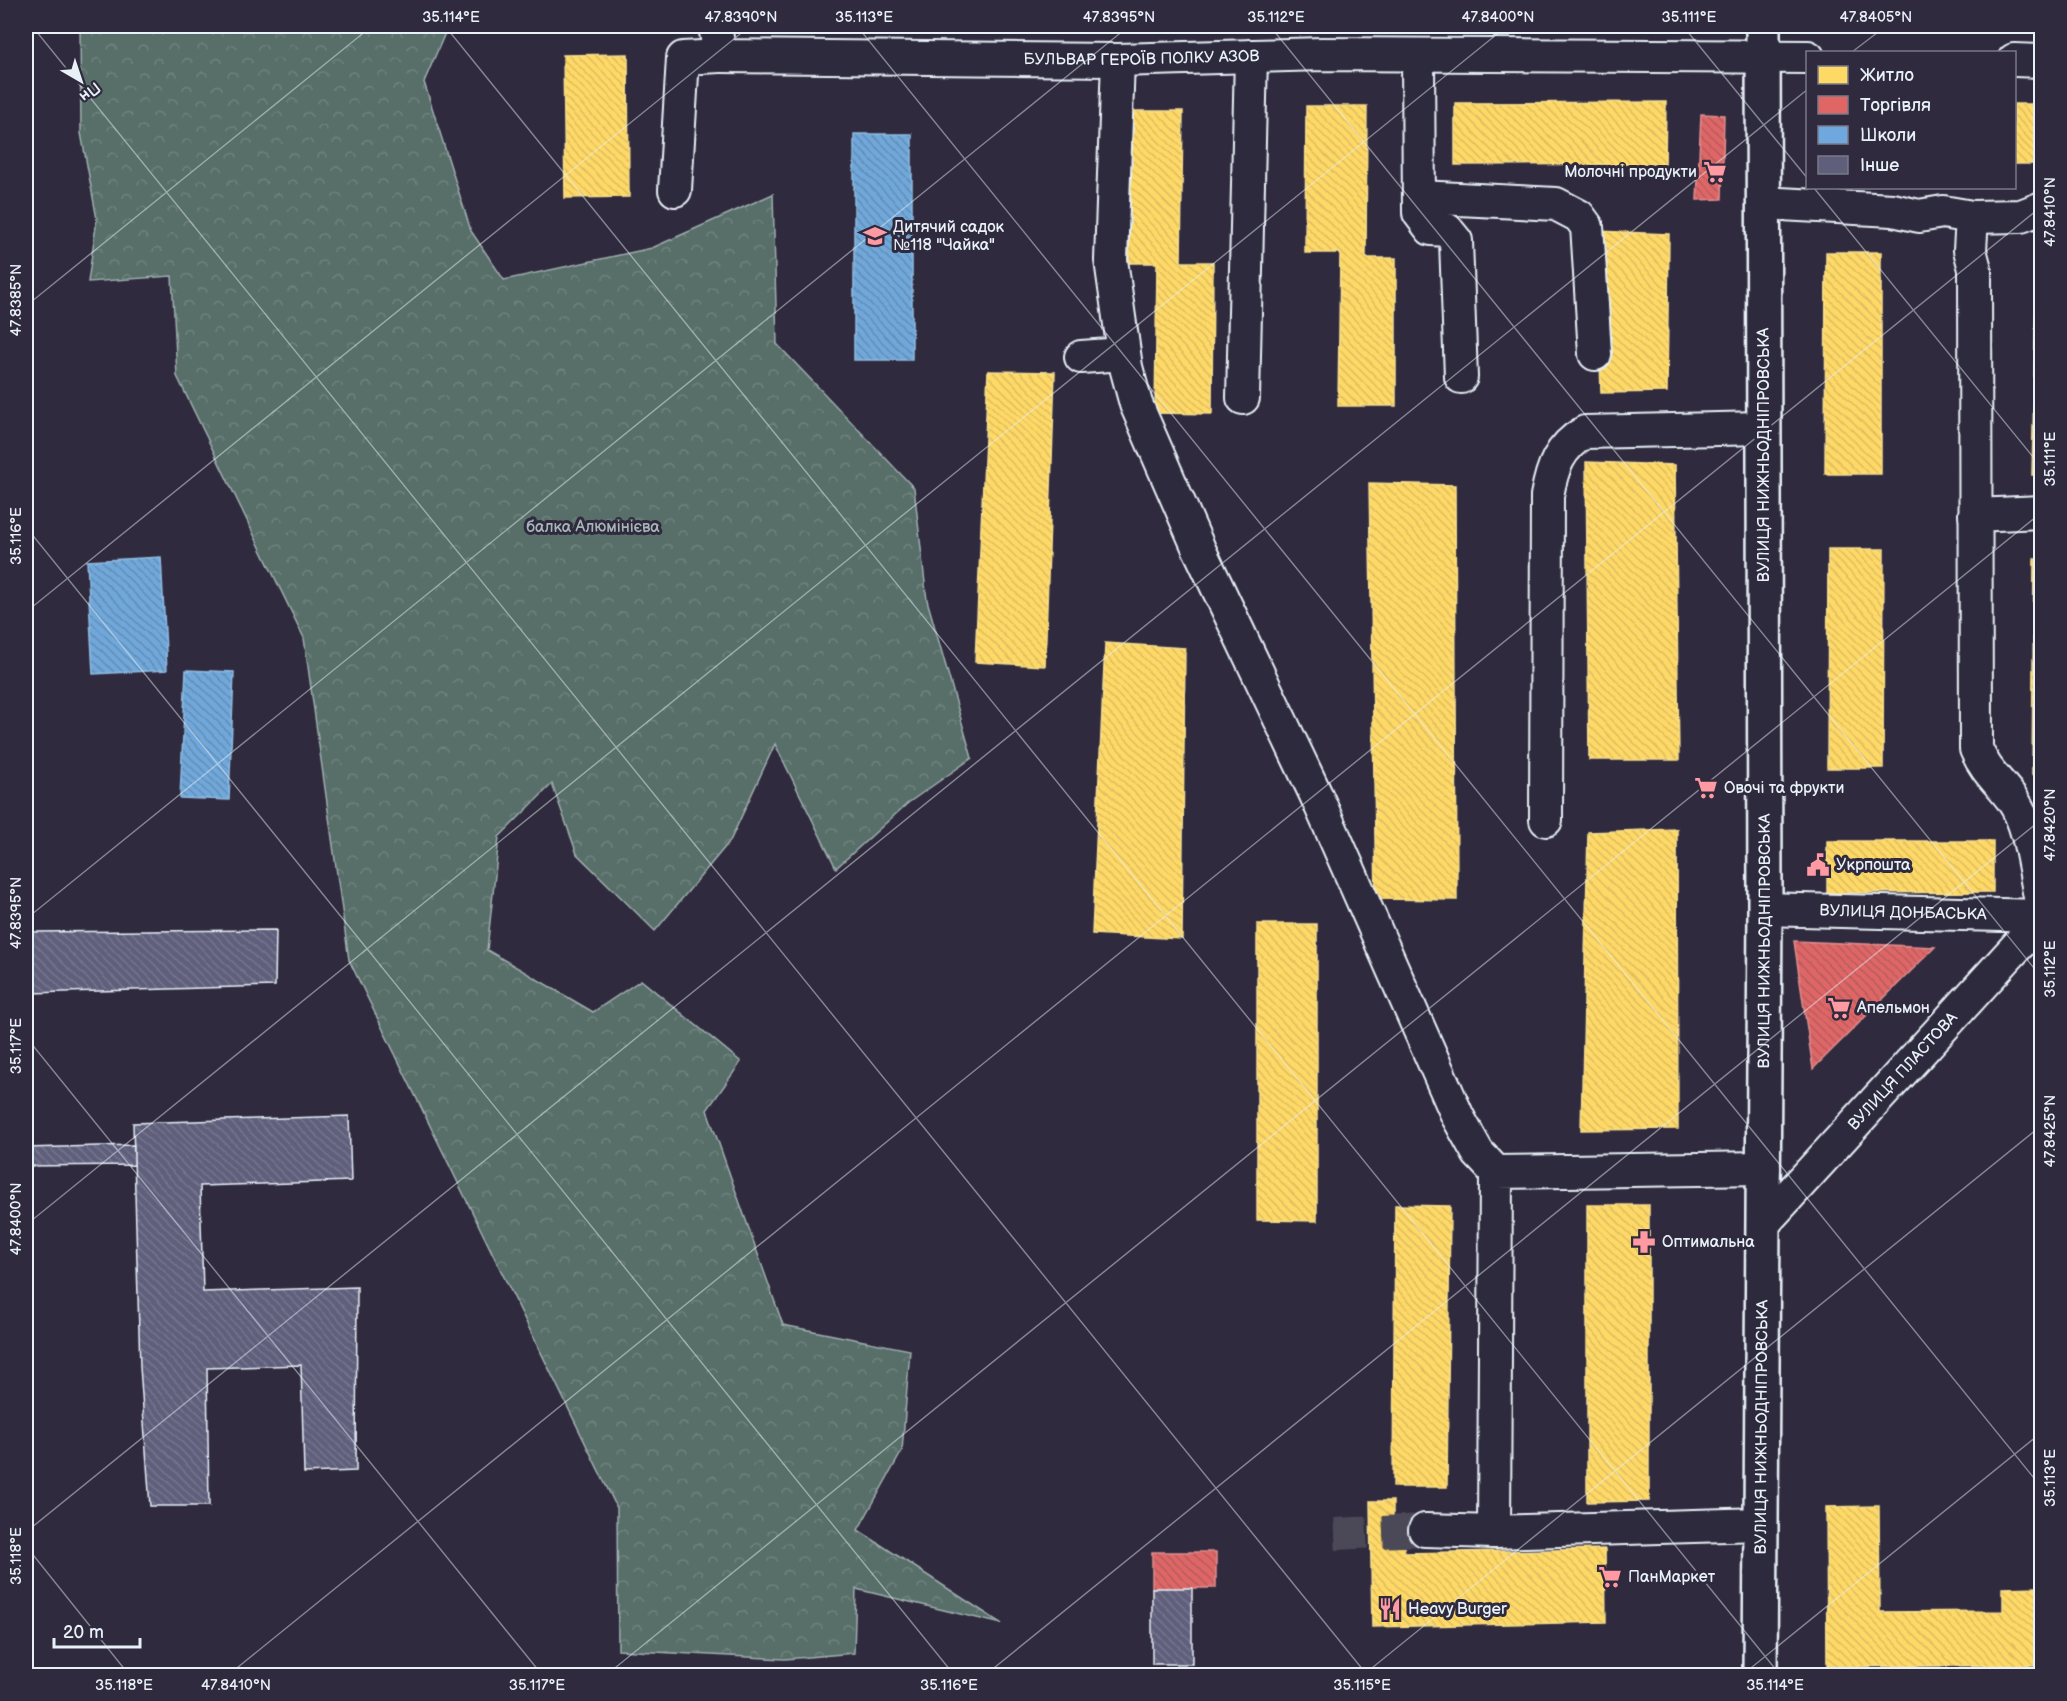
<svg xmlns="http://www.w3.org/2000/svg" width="2067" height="1701" font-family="'Balsamiq Sans',sans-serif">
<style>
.forest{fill:url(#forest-crowns);stroke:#a0b0b0;stroke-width:1.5}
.homes{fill:url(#homes-back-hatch);stroke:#f8e092;stroke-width:1.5}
.shops{fill:url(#shops-back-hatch);stroke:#e29092;stroke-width:1.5}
.schools{fill:url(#schools-back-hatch);stroke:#93bee4;stroke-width:1.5}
.building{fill:url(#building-back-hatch);stroke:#e8f1f8;stroke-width:1.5}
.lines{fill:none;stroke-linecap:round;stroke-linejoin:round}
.minor-tunnel{stroke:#4b4859;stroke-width:32;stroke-dasharray:32 16;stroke-linecap:butt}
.minor-casing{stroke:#e8f1f8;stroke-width:36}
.tertiary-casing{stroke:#e8f1f8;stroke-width:38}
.minor{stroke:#2f2a3d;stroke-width:32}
.tertiary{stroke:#2f2a3d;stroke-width:33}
.ticks{fill:none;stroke:#e8f1f8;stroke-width:1.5;stroke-opacity:0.45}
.labels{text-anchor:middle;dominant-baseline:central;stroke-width:6;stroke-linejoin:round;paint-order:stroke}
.street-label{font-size:16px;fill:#e8f1f8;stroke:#2f2a3d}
.poi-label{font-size:16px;fill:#e8f1f8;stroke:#2f2a3d;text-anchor:start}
.park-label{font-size:16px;fill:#a7b6b8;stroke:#2f2a3d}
.neatline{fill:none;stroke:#e8f1f8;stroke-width:2}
.ticks-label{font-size:15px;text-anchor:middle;fill:#e8f1f8}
</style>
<defs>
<pattern id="forest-crowns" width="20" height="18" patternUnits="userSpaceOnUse" patternTransform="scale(1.5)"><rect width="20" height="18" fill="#586e69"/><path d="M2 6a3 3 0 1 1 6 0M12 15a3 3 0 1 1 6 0" fill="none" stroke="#70837f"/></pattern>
<pattern id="homes-back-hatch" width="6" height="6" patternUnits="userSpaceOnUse" patternTransform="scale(1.5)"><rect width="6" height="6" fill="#ffd966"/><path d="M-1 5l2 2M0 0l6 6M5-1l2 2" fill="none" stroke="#dabc60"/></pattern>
<pattern id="shops-back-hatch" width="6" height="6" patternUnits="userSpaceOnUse" patternTransform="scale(1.5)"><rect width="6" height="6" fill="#e06666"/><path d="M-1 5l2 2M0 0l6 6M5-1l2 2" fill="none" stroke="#b25d5e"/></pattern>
<pattern id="schools-back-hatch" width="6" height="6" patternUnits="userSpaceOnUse" patternTransform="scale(1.5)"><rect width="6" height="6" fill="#6fa8dc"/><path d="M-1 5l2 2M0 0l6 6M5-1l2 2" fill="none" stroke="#638bb0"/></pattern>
<pattern id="building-back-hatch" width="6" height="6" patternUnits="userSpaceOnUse" patternTransform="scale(1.5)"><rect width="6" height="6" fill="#5f5f7c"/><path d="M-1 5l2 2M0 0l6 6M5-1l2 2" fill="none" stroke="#76768f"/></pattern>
</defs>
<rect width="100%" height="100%" fill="#2f2a3d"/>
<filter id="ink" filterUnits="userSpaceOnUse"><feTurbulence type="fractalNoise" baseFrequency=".0167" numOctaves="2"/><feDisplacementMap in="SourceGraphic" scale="12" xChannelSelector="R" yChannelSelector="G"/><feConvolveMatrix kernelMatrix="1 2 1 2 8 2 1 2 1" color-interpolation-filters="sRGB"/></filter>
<g filter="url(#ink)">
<path class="forest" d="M80,26H448L424,82L471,231L504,280L652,248L773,194L777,344L914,488L927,600L972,758L908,803L836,868L775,744L730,841L655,931L577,854L552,784L499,837L487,950L593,1012L641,980L741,1062L707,1110L783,1325L910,1350L902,1451L858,1530L1002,1624L856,1589L854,1653L785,1659L618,1650L617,1508L349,960L304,638L177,376L172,276L88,282L97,219L81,133Z"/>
<path class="homes" d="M628,54L629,197L565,198L563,55Z
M1666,102L1665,164L1455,165V103Z
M2014,104H2042V164H2014Z
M1306,106H1367L1366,258H1396V406H1338L1340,253H1305Z
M1131,111H1183L1181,262H1213L1212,414L1155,413L1157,263H1129Z
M1596,231L1669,234L1667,392L1601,393Z
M1826,252H1881V474H1825Z
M2037,253H2042V475H2032Z
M988,371L1055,372L1045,666L975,662Z
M1586,462L1675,465L1679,760H1589Z
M1369,483L1455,485L1457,900L1376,899Z
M1828,549H1884L1883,768H1827Z
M2034,559H2042V775H2032Z
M1105,643L1185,648L1182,939L1092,934Z
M1677,829L1678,1129L1581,1130L1588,832Z
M1827,841H1993V892L1827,893Z
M1257,924H1317V1221L1257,1220Z
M1395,1205L1450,1206L1447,1487H1393Z
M1587,1205H1649V1501L1587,1502Z
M1370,1501H1393V1519H1404V1553L1605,1549L1606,1622L1372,1627Z
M1879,1506L1880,1612L2003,1611V1588L2042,1587V1665L1827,1667L1826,1507Z"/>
<path class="shops" d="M1701,114L1724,115L1722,199L1697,200Z
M1794,941L1935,947L1813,1069Z
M1152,1552H1216V1588H1152Z"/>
<path class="schools" d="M854,134H912V360H854Z
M161,557L167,670L93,674L87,561Z
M186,670L234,672L229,800L180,798Z"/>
<path class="building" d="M276,930L275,986L31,993L32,932Z
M349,1116L351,1181L200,1186L203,1292L357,1287L356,1471L304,1473L301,1365L207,1368L209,1506H150L140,1367L133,1123Z
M134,1145V1165L26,1166V1148Z
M1152,1588H1192V1664H1152Z"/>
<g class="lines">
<path class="minor-tunnel" d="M1335,1534L1425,1530"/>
<g class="minor-casing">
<g id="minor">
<path id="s1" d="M715,26L720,56L1118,60L1322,54L1808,57"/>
<path d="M1418,56L1419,213L1431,229L1447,230L1456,241L1461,377"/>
<path d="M1118,60L1111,260L1126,367L1136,404L1199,549L1316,795L1458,1117L1478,1153L1496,1172"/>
<path d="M2014,60L2042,61"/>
<path d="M675,190L683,58L720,56"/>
<path d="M1419,197L1556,204L1579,216L1587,227L1588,241L1595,354"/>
<path d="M1763,203L1893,210L1919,216L1943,212L1972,217L1970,250L1975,269L1976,749C1986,772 1998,780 2012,799C2031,825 2035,875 2042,907"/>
<path d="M1972,217L2021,216L2042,208"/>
<path d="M1081,357L1124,354"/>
<path d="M1243,398L1251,56"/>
<path d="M1975,515L2042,512"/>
<path d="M1546,820L1547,496C1552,468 1559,447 1585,432L1763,428"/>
<path id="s2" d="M1765,909L2042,916"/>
<path id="s3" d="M1763,1224L2042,919"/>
<path d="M1761,1524L1494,1532L1496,1172L1764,1168"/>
<path d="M1425,1530L1494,1532"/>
</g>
</g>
<g class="tertiary-casing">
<g id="tertiary">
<path id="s4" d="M1760,1676L1765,909L1763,26"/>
</g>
</g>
<use href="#minor" class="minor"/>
<use href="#tertiary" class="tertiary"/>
</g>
</g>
<path class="ticks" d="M32,26L1368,1676M445,26L1781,1676M857,26L2042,1488M1270,26L2042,978M1683,26L1808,179M1852,52L1886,26M1814,188L2042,468M26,306L372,26M26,527L955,1676M26,612L750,26M26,919L1129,26M26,1037L543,1676M26,1225L1507,26M26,1532L1808,89M26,1546L130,1676M227,1676L2042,206M605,1676L2042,512M984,1676L2042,819M1362,1676L2042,1125M1741,1676L2042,1432"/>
<defs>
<g id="supermarket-bare" transform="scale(1.8)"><path d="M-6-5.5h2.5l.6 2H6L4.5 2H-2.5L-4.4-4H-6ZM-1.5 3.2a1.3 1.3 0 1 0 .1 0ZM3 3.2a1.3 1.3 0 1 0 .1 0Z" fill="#ff9aa2" stroke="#2f2a3d" stroke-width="2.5" paint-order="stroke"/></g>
<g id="school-bare" transform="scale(1.8)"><path d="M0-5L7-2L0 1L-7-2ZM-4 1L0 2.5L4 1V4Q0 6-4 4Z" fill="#ff9aa2" stroke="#2f2a3d" stroke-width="2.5" paint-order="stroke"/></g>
<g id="civic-bare" transform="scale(1.8)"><path d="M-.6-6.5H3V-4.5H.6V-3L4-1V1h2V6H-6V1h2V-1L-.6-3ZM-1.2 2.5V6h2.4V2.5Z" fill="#ff9aa2" stroke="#2f2a3d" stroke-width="2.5" paint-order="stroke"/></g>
<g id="pharmacy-bare" transform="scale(1.8)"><path d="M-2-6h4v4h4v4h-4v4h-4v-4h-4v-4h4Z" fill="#ff9aa2" stroke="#2f2a3d" stroke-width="2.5" paint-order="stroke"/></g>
<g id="restaurant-bare" transform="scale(1.8)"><path d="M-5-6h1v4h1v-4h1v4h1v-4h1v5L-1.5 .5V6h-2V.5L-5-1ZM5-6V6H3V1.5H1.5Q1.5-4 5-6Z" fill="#ff9aa2" stroke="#2f2a3d" stroke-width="2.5" paint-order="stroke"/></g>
</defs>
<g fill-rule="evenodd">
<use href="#supermarket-bare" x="1715" y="172"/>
<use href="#school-bare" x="875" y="236"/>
<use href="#supermarket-bare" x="1706" y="788"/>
<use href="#civic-bare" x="1818" y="865"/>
<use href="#supermarket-bare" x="1839" y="1008"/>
<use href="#pharmacy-bare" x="1644" y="1242"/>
<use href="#supermarket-bare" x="1610" y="1577"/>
<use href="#restaurant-bare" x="1390" y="1609"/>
</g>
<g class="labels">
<g class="street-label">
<text stroke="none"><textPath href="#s1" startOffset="452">БУЛЬВАР ГЕРОЇВ ПОЛКУ АЗОВ</textPath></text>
<text transform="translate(1764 455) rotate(-90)">ВУЛИЦЯ НИЖНЬОДНІПРОВСЬКА</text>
<text stroke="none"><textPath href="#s2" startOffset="138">ВУЛИЦЯ ДОНБАСЬКА</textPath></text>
<text stroke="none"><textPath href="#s4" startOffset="735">ВУЛИЦЯ НИЖНЬОДНІПРОВСЬКА</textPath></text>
<text stroke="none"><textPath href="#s3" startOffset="207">ВУЛИЦЯ ПЛАСТОВА</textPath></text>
<text stroke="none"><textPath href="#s4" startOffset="249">ВУЛИЦЯ НИЖНЬОДНІПРОВСЬКА</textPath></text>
</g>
<g class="poi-label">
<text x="1697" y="172" text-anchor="end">Молочні продукти</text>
<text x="893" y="227">Дитячий садок<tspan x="893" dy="18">№118 "Чайка"</tspan></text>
<text x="1724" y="788">Овочі та фрукти</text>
<text x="1836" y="865">Укрпошта</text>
<text x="1857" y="1008">Апельмон</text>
<text x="1662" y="1242">Оптимальна</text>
<text x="1628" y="1577">ПанМаркет</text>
<text x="1408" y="1609">Heavy Burger</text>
</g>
<g class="park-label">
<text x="593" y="527">балка Алюмінієва</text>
</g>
</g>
<rect width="2067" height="1701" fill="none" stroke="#2f2a3d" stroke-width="66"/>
<rect x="1806" y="51" width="210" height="138" fill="#2f2a3d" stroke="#797a88" stroke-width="1.5"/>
<rect x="1818" y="66" width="30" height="18" fill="#ffd966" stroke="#797a88" stroke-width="1.5"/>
<text x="1860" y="81" font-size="18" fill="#e8f1f8">Житло</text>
<rect x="1818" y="96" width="30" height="18" fill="#e06666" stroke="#797a88" stroke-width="1.5"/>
<text x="1860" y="111" font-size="18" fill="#e8f1f8">Торгівля</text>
<rect x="1818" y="126" width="30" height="18" fill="#6fa8dc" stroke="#797a88" stroke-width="1.5"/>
<text x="1860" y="141" font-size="18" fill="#e8f1f8">Школи</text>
<rect x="1818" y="156" width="30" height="18" fill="#5f5f7c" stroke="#797a88" stroke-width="1.5"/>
<text x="1860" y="171" font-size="18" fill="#e8f1f8">Інше</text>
<g transform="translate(81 81) rotate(141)" stroke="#2f2a3d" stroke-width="4.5" paint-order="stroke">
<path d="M0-4.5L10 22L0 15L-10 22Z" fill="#e8f1f8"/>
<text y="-9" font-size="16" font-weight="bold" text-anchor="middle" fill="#e8f1f8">Пн</text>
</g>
<path d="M54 1638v9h86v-9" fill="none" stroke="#e8f1f8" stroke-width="3"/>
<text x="63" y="1638" font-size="18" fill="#e8f1f8" stroke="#2f2a3d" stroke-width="4.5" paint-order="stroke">20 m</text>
<rect x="33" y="33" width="2001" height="1635" class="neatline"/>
<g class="ticks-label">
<text x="451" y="22">35.114°E</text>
<text x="741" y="22">47.8390°N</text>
<text x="864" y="22">35.113°E</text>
<text x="1119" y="22">47.8395°N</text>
<text x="1276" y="22">35.112°E</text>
<text x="1498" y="22">47.8400°N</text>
<text x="1689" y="22">35.111°E</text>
<text x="1876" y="22">47.8405°N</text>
<text transform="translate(2050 212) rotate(-90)" y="5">47.8410°N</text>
<text transform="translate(16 300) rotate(-90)" y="5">47.8385°N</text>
<text transform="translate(2050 459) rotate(-90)" y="5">35.111°E</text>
<text transform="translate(16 536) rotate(-90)" y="5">35.116°E</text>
<text transform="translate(2050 825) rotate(-90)" y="5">47.8420°N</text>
<text transform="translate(16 913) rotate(-90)" y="5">47.8395°N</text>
<text transform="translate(2050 969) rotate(-90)" y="5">35.112°E</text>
<text transform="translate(16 1046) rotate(-90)" y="5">35.117°E</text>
<text transform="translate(2050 1131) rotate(-90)" y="5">47.8425°N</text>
<text transform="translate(16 1219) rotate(-90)" y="5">47.8400°N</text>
<text transform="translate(2050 1478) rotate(-90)" y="5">35.113°E</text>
<text transform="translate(16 1556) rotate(-90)" y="5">35.118°E</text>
<text x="124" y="1690">35.118°E</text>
<text x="236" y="1690">47.8410°N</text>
<text x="537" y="1690">35.117°E</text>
<text x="949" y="1690">35.116°E</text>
<text x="1362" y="1690">35.115°E</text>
<text x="1775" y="1690">35.114°E</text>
</g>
</svg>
